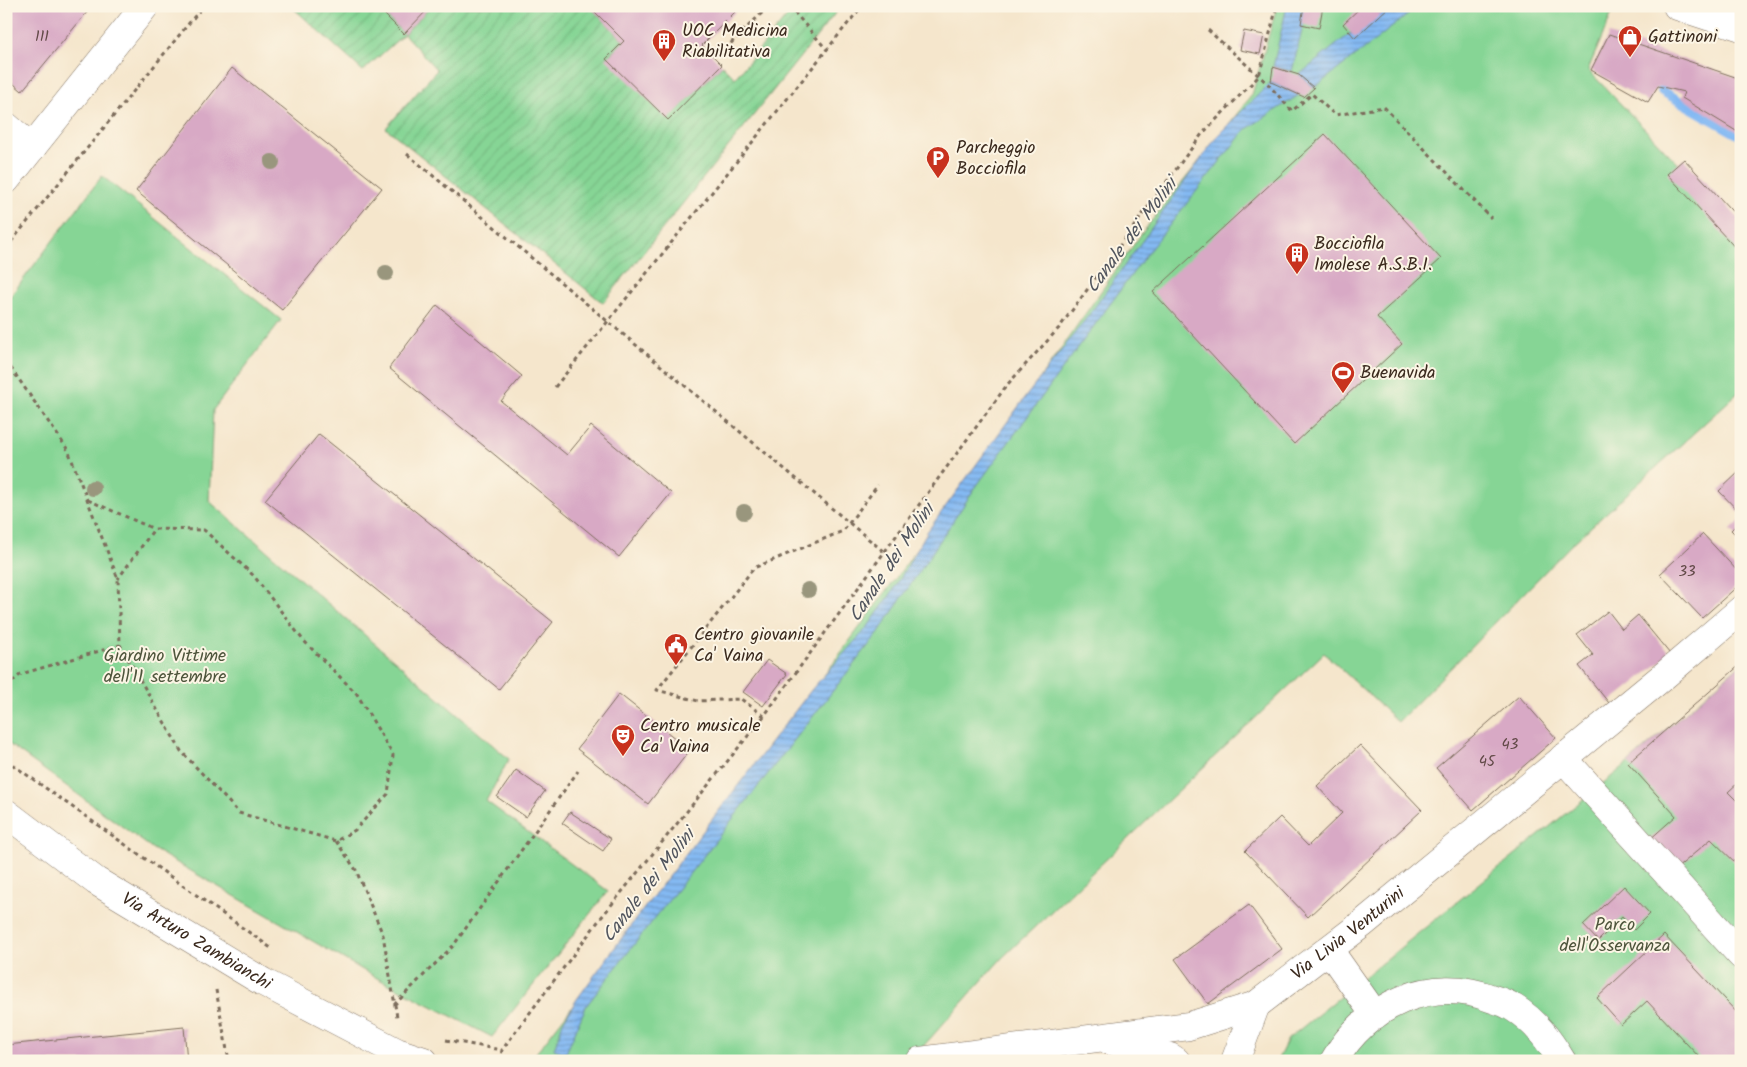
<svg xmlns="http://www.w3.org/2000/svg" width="1747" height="1067" font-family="Kalam,sans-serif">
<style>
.park{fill:#86d595;stroke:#60805a}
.garden{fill:url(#garden-furrows);stroke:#60805a}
.water{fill:url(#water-rules);stroke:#607288}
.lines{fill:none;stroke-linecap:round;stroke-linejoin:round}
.stream{stroke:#84b9f3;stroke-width:10}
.building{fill:#d8a9c5}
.minor-casing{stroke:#7c6c5b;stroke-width:29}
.path{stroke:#7c6c5b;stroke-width:3;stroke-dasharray:4 4;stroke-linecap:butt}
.minor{stroke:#fff;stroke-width:28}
.tree{fill:#99967d}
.labels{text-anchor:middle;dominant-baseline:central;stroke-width:4;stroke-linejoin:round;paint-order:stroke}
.number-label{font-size:15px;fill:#624a48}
.poi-label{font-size:18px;fill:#3b2a1e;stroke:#fcf5e5;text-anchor:start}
.park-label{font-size:18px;fill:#4e553c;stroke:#fcf5e5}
.street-label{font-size:18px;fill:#3b2a1e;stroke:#fcf5e5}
.water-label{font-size:19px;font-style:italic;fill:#51555e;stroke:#fcf5e5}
</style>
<defs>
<pattern id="garden-furrows" width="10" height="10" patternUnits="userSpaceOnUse" patternTransform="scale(1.25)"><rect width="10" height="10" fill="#86d595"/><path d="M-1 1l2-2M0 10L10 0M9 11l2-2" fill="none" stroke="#75b780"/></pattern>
<pattern id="water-rules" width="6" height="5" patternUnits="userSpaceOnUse" patternTransform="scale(1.25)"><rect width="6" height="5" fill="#84b9f3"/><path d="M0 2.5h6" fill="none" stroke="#6d97c4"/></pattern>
</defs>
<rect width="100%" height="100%" fill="#fcf5e5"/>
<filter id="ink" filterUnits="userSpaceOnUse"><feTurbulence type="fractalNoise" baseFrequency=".02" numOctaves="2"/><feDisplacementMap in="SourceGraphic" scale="10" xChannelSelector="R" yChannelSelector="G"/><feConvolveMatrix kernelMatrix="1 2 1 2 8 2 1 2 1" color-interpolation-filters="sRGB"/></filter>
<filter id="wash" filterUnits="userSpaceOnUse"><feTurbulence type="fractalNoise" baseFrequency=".0096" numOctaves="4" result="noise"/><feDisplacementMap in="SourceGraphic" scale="20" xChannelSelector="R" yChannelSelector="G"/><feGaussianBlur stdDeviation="1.12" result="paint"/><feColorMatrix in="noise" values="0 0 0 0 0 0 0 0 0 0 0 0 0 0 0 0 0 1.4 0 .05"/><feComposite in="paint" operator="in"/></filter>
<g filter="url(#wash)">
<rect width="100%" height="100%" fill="#f5e6cc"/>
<path class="park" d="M1277,6H1615L1588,70L1741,229V390L1570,546L1398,722L1324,653L1002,958L910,1061H530L725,810L977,468L1142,233L1252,95Z
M102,176L281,320L213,410L209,501L509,759L486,801L608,891L492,1037L375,977L153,849L6,742V302Z
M1741,664V1061H1277L1288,1039L1628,763Z"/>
<path class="garden" d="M291,6H376L404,34L431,6H589L624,41L607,58L668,119L722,65L735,78L796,6H841L603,303L386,128L437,70L404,34L363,71Z"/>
<path class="water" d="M1287,6H1308L1292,71L1273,67Z
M1384,6H1419L1314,88L1299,75Z
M1271,82L1299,95L1245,130L1149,251L975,488L879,632L586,1006L566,1053L554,1049L563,1022L577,999L635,920L812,689L867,628L893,591L927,532L1027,395L1092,311L1218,135Z"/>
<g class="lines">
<path class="stream" d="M1662,91L1741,136"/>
</g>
<g id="blocks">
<path class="building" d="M6,6H82L88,11L22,91L6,77Z
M376,6H431L404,34Z
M589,6H741L702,45L722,65L668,120L606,59L624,41Z
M1304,6H1323L1319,28L1301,24Z
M1362,6H1390L1355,38L1343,24Z
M1244,31L1264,35L1260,54L1240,50Z
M1609,34L1741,79V134L1682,98L1684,92L1658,86L1648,102L1591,70Z
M1273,67L1299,75L1314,88L1304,97L1271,82Z
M232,68L382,188L282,310L136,191Z
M1325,134L1441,259L1377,317L1402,344L1294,444L1153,292Z
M1684,159L1741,221V254L1667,174Z
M437,305L522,376L501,401L567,455L591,426L671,493L619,557L389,368Z
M319,434L553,622L499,689L265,500Z
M1741,470V514L1719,491Z
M1741,520V540L1731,530Z
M1703,534L1741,575V583L1702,618L1660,574Z
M1608,611L1622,629L1638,615L1670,654L1609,703L1579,666L1593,655L1577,635Z
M767,660L787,674L763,706L743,692Z
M1741,664V780L1728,792L1741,805V868L1711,839L1675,870L1648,841L1676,816L1628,763Z
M619,694L690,750L648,804L577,749Z
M1519,696L1556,738L1473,810L1436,768Z
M1360,745L1422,810L1308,917L1245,851L1280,817L1308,846L1342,813L1317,786Z
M516,770L545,791L526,817L497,797Z
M570,812L611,839L603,851L562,823Z
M1624,886L1650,914L1634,930L1622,917L1598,941L1583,925Z
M1249,905L1282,949L1208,1004L1175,959Z
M1664,935L1741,1017V1061H1696L1699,1057L1647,1001L1621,1025L1597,998Z
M184,1027L187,1061H6V1045Z"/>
</g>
</g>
<g filter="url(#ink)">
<use href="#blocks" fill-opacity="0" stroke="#7c6c5b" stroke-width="1"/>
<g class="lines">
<g class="minor-casing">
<g id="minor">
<path d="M1677,6L1741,27"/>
<path d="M6,126L32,148"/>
<path d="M6,180L145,6"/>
<path d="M1563,758L1741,955"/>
<path id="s1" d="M6,813L96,881L263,982L397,1052L424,1061"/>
<path d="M1329,950L1375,1015"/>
<path d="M1110,1041L1170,1057L1176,1061"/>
<path id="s2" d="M920,1061L1189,1026L1256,1005L1362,924L1666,674L1741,610"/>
<path d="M1235,1061L1256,1005"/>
<path d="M1334,1061C1365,1005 1432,974 1493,999C1500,1001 1508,1004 1514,1008C1535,1021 1549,1040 1562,1061"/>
</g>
</g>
<path class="path" d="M789,6L827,50
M1208,30L1268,84L1292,111L1312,94L1335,115L1384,107L1491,218
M725,49L769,6
M407,154L883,551
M6,248L203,6
M6,361L68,450L118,579L120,645L181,751L239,813L336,841L355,830L388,794L393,755L357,694L303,640L254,576L204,530L154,529L118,579
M555,387L862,6
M88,500L154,529
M6,687L21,674L120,645
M764,716L741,699L698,701L657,690L754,568L843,531L878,485
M6,760L271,948
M336,841L356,870L383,935L397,1017
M6,860L12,858
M216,990L229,1061
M394,1005L453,946L578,771
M446,1040L502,1050
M500,1061L502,1050L600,919L764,716L1007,385L1059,328L1202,134L1259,76L1277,6"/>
<use href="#minor" class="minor"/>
</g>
<g class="tree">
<circle cx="272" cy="162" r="8"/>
<circle cx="386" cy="273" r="8"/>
<circle cx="93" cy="488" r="8"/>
<circle cx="744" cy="512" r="8"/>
<circle cx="808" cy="590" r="8"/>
</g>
</g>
<defs>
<g id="shop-pin" transform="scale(1.25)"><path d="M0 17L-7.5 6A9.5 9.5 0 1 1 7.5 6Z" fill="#c8321e" stroke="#fcf5e5"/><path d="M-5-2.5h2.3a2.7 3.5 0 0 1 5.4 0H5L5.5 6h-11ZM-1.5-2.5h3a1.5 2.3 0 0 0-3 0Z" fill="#fff"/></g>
<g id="building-pin" transform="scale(1.25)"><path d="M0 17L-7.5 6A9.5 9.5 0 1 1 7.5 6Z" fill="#c8321e" stroke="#fcf5e5"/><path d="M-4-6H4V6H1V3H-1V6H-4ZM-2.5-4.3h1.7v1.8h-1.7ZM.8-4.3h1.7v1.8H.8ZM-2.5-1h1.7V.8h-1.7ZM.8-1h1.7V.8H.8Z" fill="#fff"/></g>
<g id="parking-pin" transform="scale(1.25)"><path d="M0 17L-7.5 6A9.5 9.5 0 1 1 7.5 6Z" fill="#c8321e" stroke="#fcf5e5"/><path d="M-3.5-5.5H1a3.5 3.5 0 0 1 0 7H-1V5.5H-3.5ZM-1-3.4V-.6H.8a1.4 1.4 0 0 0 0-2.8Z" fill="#fff"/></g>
<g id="stadium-pin" transform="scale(1.25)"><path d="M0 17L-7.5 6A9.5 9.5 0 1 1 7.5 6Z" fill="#c8321e" stroke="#fcf5e5"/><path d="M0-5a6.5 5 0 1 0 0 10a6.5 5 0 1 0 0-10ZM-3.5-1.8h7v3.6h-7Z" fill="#fff"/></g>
<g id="civic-pin" transform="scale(1.25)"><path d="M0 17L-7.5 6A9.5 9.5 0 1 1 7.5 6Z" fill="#c8321e" stroke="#fcf5e5"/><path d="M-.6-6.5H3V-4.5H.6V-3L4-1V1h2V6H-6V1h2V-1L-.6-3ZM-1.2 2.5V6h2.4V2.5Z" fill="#fff"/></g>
<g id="theatre-pin" transform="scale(1.25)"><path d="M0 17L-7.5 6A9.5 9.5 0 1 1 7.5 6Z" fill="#c8321e" stroke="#fcf5e5"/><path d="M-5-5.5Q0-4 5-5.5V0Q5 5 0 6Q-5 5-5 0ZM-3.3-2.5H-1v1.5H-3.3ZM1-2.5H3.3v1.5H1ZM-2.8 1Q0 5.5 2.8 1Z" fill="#fff"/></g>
</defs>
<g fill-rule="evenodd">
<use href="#shop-pin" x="1630" y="37"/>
<use href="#building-pin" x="664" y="41"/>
<use href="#parking-pin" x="938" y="158"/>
<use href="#building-pin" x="1297" y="254"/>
<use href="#stadium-pin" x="1343" y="373"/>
<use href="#civic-pin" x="676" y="645"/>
<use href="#theatre-pin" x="623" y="736"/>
</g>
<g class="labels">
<g class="number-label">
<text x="42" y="37">111</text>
<text x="1687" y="572">33</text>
<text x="1510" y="745">43</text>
<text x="1487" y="762">45</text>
</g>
<g class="poi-label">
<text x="682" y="31">UOC Medicina<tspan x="682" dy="21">Riabilitativa</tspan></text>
<text x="1648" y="37">Gattinoni</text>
<text x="956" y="148">Parcheggio<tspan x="956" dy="21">Bocciofila</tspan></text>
<text x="1314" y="244">Bocciofila<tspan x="1314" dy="21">Imolese A.S.B.I.</tspan></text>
<text x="1360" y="373">Buenavida</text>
<text x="694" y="635">Centro giovanile<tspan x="694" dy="21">Ca' Vaina</tspan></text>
<text x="640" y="726">Centro musicale<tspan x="640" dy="21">Ca' Vaina</tspan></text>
</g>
<g class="park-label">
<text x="165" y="656">Giardino Vittime<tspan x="165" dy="21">dell'11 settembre</tspan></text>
<text x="1615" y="925">Parco<tspan x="1615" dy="21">dell'Osservanza</tspan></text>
</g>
<g class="street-label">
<text stroke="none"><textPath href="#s2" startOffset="458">Via Livia Venturini</textPath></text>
<text stroke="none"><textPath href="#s1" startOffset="230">Via Arturo Zambianchi</textPath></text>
</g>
<g class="water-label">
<text transform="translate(1132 236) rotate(-53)">Canale dei Molini</text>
<text transform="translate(892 563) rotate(-56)">Canale dei Molini</text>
<text transform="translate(649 886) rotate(-52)">Canale dei Molini</text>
</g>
</g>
<rect width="1747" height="1067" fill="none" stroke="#fcf5e5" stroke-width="25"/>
</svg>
